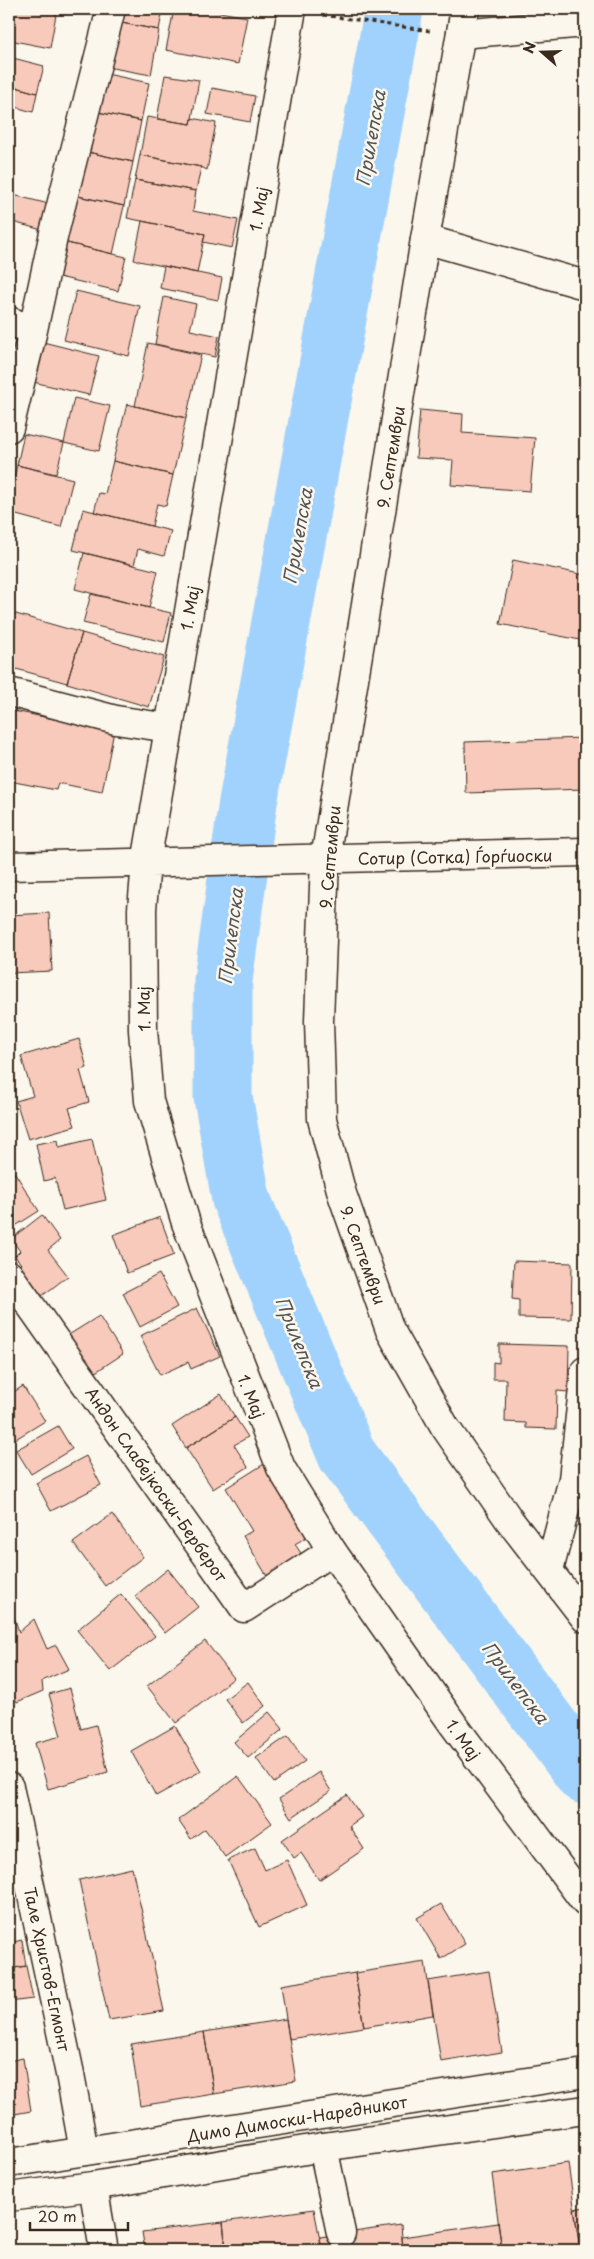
<svg xmlns="http://www.w3.org/2000/svg" width="594" height="2259" font-family="'Playpen Sans',sans-serif">
<style>
.lines{fill:none;stroke-linecap:round;stroke-linejoin:round}
.river{stroke:#a0d2fd;stroke-width:59}
.building{fill:#f8cabb;stroke:#3b2a1e}
.street-tunnel{stroke:#d5cec3;stroke-width:28;stroke-dasharray:28 14;stroke-linecap:butt}
.street-casing{stroke:#3b2a1e;stroke-width:31}
.secondary-casing{stroke:#3b2a1e;stroke-width:31}
.path{stroke:#3b2a1e;stroke-width:3;stroke-dasharray:4 4;stroke-linecap:butt}
.street{stroke:#fbf7ec;stroke-width:28}
.secondary{stroke:#fbf7ec;stroke-width:28}
.labels{text-anchor:middle;dominant-baseline:central;stroke-width:5;stroke-linejoin:round;paint-order:stroke}
.street-label{font-size:16px;fill:#3b2a1e;stroke:#fbf7ec}
.water-label{font-size:18px;font-style:italic;fill:#545456;stroke:#fbf7ec}
</style>
<rect width="100%" height="100%" fill="#fbf7ec"/>
<filter id="ink" filterUnits="userSpaceOnUse"><feTurbulence type="fractalNoise" baseFrequency=".02" numOctaves="2"/><feDisplacementMap in="SourceGraphic" scale="10" xChannelSelector="R" yChannelSelector="G"/><feConvolveMatrix kernelMatrix="1 2 1 2 8 2 1 2 1" color-interpolation-filters="sRGB"/></filter>
<g filter="url(#ink)">
<g class="lines">
<path class="river" d="M394,9L248,802L223,980V1097L241,1199L347,1455L585,1775"/>
</g>
<path class="building" d="M9,9H57L50,48L9,40Z
M119,9H163L159,30L116,22Z
M174,9H204L247,17L238,64L166,50Z
M116,22L159,30L151,75L107,67Z
M9,57L44,66L37,93L9,85Z
M102,73L149,83L141,121L93,111Z
M165,75L199,80L191,124L157,119Z
M9,85L37,93L33,112L15,107L13,117L9,116Z
M212,88L255,96L250,122L207,114Z
M93,111L141,121L133,162L83,151Z
M147,117L191,124L192,118L216,123L207,170L201,167L140,155Z
M83,151L133,162L124,206L73,195Z
M140,155L201,167L196,191L135,180Z
M135,180L196,191L193,211L238,220L232,248L203,242L205,234L127,218Z
M9,194L49,204L42,230L9,221Z
M73,195L124,206L113,254L63,242Z
M142,221L205,234L197,273L134,260Z
M63,242L126,257L118,291L55,276Z
M164,266L222,278L218,300L160,288Z
M76,291L140,306L129,356L64,340Z
M164,297L196,304L190,330L219,336L215,357L155,344Z
M39,341L99,356L89,395L29,381Z
M148,343L201,355L186,418L135,406Z
M74,398L110,406L99,451L64,443Z
M127,404L186,418L173,475L113,461Z
M420,410L463,414L462,433L535,438L530,491L451,485L453,460L416,458Z
M24,434L64,443L56,474L17,465Z
M113,461L173,475L166,506L157,504L152,526L94,512L99,493L105,494Z
M17,465L73,479L61,527L9,513V498Z
M83,509L171,531L164,556L138,549L134,565L73,550Z
M84,553L158,571L149,608L75,589Z
M513,560L585,575V641L500,624Z
M91,594L171,613L164,642L83,623Z
M9,612L82,633L67,683L9,667Z
M82,633L164,657L149,707L67,683Z
M9,710L114,731L102,792L58,783L56,790L9,781Z
M585,738V789L466,793L465,742Z
M49,913L52,971L9,973V915Z
M9,1036L12,1056H9Z
M79,1039L87,1068L80,1070L89,1102L69,1108L75,1126L28,1139L16,1101L33,1096L21,1056Z
M92,1139L106,1200L63,1210L55,1178L44,1181L36,1144L58,1140L59,1147Z
M9,1163L15,1173L9,1177Z
M15,1173L39,1211L9,1230V1177Z
M42,1215L60,1240L48,1250L68,1276L38,1299L15,1269L21,1264L15,1256L20,1251L11,1239Z
M160,1217L174,1255L127,1273L113,1235Z
M514,1261L572,1263L571,1319L519,1318V1300L512,1299Z
M159,1274L177,1307L140,1327L123,1293Z
M197,1308L220,1356L191,1369L188,1362L160,1375L140,1336Z
M99,1316L123,1354L91,1375L67,1336Z
M499,1344L569,1346L568,1392L557,1391L556,1429L526,1428V1423L505,1422L506,1379H493V1362L499,1363Z
M23,1386L45,1421L9,1443V1395Z
M221,1394L235,1417L186,1448L172,1426Z
M235,1417L248,1437L234,1445L248,1467L213,1489L186,1448Z
M58,1426L72,1449L31,1474L16,1450Z
M86,1456L101,1485L51,1511L36,1483Z
M264,1464L308,1536L295,1544L302,1555L267,1576L243,1536L252,1531L226,1488Z
M112,1514L143,1557L105,1586L73,1543Z
M168,1569L198,1607L165,1633L135,1596Z
M121,1594L155,1636L110,1671L77,1630Z
M9,1601L19,1632L34,1619L47,1649L56,1645L69,1669L42,1681L43,1691L17,1702L9,1688Z
M205,1641L234,1678L176,1723L147,1686Z
M248,1682L265,1706L243,1723L225,1699Z
M70,1688L81,1729L96,1725L108,1772L48,1789L35,1743L61,1736L49,1694Z
M269,1712L283,1729L248,1758L234,1742Z
M175,1726L201,1771L156,1796L131,1751Z
M288,1736L305,1761L274,1783L256,1758Z
M319,1772L331,1791L291,1818L279,1799Z
M238,1776L272,1823L225,1857L205,1829L191,1839L178,1820Z
M347,1795L362,1817L349,1826L364,1849L319,1880L301,1853L294,1858L282,1840Z
M255,1848L265,1870L287,1860L307,1905L259,1927L228,1860Z
M132,1868L164,2011L109,2020L79,1880Z
M441,1904L465,1944L441,1959L417,1918Z
M22,1940L26,1966L9,1969V1943Z
M425,1962L433,2015L364,2027L355,1973Z
M26,1966L33,1999L9,2002V1969Z
M489,1971L502,2052L441,2062L428,1981Z
M355,1973L364,2027L289,2039L281,1985Z
M286,2019L296,2081L214,2094L204,2032Z
M204,2032L214,2094L140,2106L131,2044Z
M23,2058L31,2111L9,2115V2061Z
M568,2163L580,2249L502,2250L492,2174Z
M585,2207V2250H569L580,2249L574,2209Z
M314,2209L322,2250H226L223,2222Z
M223,2222L226,2250H145L142,2232Z
M498,2223L502,2250H403L402,2237Z
M401,2225L403,2250H322L320,2237Z"/>
<g class="lines">
<path class="street-tunnel" d="M341,2233L343,2250"/>
<g class="street-casing">
<path id="street" d="M461,34L585,23
M425,239L585,285
M9,321L33,330
M9,428L33,330L54,233L111,9
M9,692L116,720L169,728
M9,1275L244,1608L332,1551
M549,1570L573,1479L585,1371
M9,1787L70,2074L84,2151
M323,2147L341,2233
M93,2186L104,2250"/>
</g>
<g class="secondary-casing">
<path id="secondary" d="M292,9L146,863L142,909L143,1030L149,1101L186,1223L281,1468L332,1551L453,1724L585,1902
M465,9L425,239L325,859L319,1021L322,1119L342,1194L390,1330L445,1427L510,1521L585,1618
M9,866L585,852
M9,2163L585,2073
M9,2197L93,2186L323,2147L585,2110"/>
</g>
<path class="path" d="M323,15L430,31"/>
<use href="#street" class="street"/>
<use href="#secondary" class="secondary"/>
</g>
</g>
<g class="labels">
<g class="street-label">
<text transform="translate(258 209) rotate(-80)">1. Мај</text>
<text transform="translate(390 457) rotate(-81)">9. Септември</text>
<text transform="translate(189 608) rotate(-80)">1. Мај</text>
<text transform="translate(455 856) rotate(-1)">Сотир (Сотка) Ѓорѓиоски</text>
<text transform="translate(329 857) rotate(-85)">9. Септември</text>
<text transform="translate(143 1009) rotate(-91)">1. Мај</text>
<text transform="translate(364 1255) rotate(70)">9. Септември</text>
<text transform="translate(252 1396) rotate(68)">1. Мај</text>
<text transform="translate(157 1484) rotate(55)">Андон Слабејкоски-Берберот</text>
<text transform="translate(464 1739) rotate(54)">1. Мај</text>
<text transform="translate(48 1969) rotate(78)">Тале Христов-Егмонт</text>
<text transform="translate(297 2118) rotate(-9)">Димо Димоски-Наредникот</text>
</g>
<g class="water-label">
<text transform="translate(370 138) rotate(-80)">Прилепска</text>
<text transform="translate(297 536) rotate(-80)">Прилепска</text>
<text transform="translate(230 936) rotate(-83)">Прилепска</text>
<text transform="translate(300 1342) rotate(68)">Прилепска</text>
<text transform="translate(516 1682) rotate(53)">Прилепска</text>
</g>
</g>
<rect width="594" height="2259" fill="none" stroke="#fbf7ec" stroke-width="30"/>
<rect x="15" y="15" width="564" height="2229" fill="none" stroke="#3b2a1e" stroke-width="2" filter="url(#ink)"/>
<g transform="translate(542 52) rotate(290)" stroke="#fbf7ec" stroke-width="4" paint-order="stroke">
<path d="M0-4L9 19L0 12L-9 19Z" fill="#3b2a1e"/>
<text y="-8" font-size="14" font-weight="bold" text-anchor="middle" fill="#3b2a1e">N</text>
</g>
<path d="M30 2222v8h98v-8" fill="none" stroke="#3b2a1e" stroke-width="2.5"/>
<text x="38" y="2222" font-size="15" fill="#3b2a1e" stroke="#fbf7ec" stroke-width="4" paint-order="stroke">20 m</text>
</svg>
